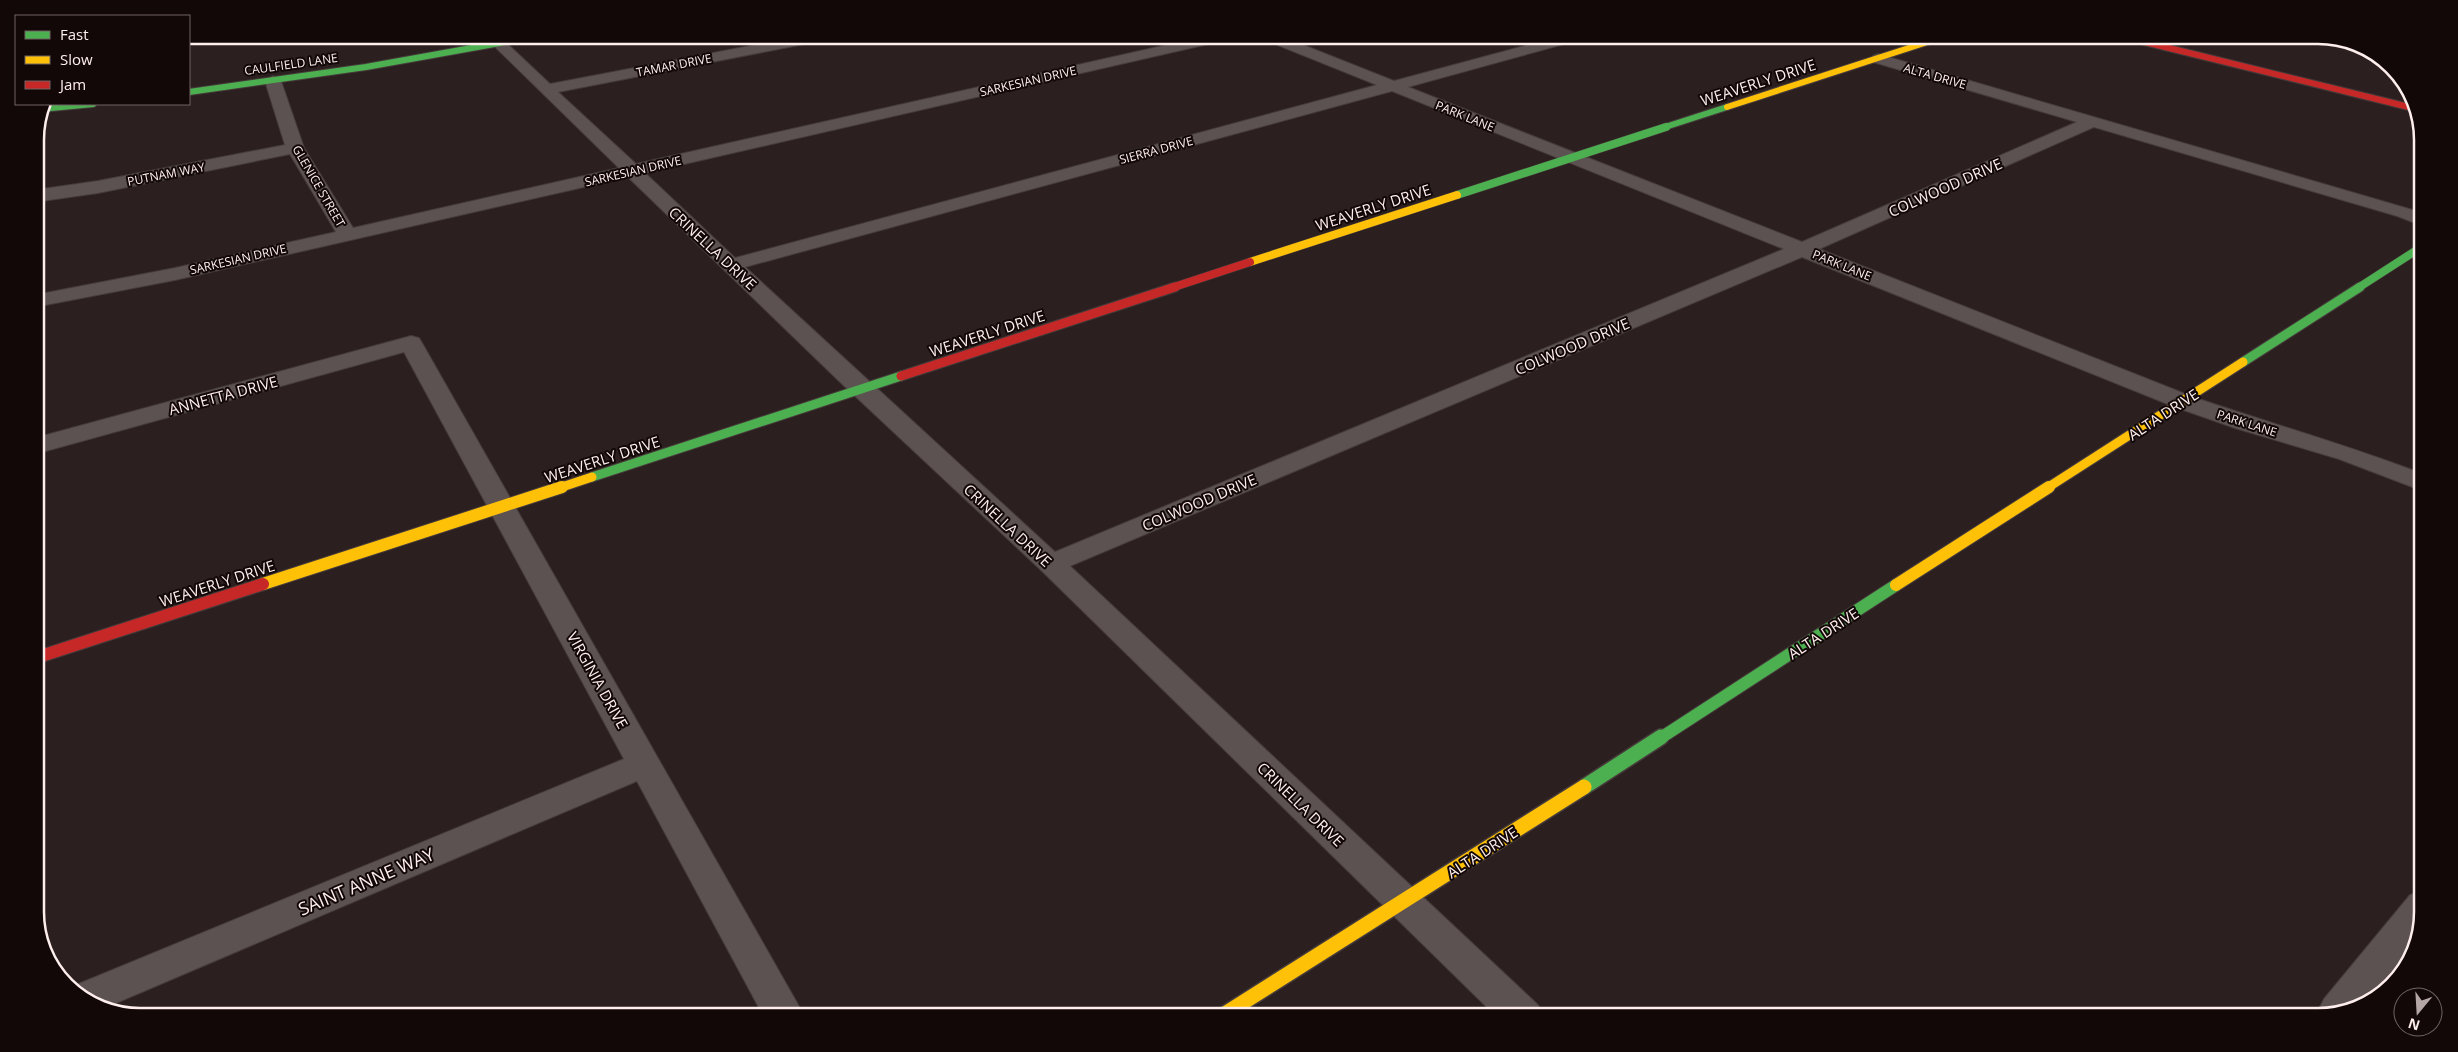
<svg xmlns="http://www.w3.org/2000/svg" width="2458" height="1052" font-family="'Open Sans',sans-serif">
<style>
.lines{fill:none;stroke-linecap:round;stroke-linejoin:round}
.street-casing{stroke:#463b3b;stroke-width:2}
.fast-far4-casing{stroke:#463b3b;stroke-width:8}
.fast-far3-casing{stroke:#463b3b;stroke-width:9}
.fast-far2-casing{stroke:#463b3b;stroke-width:11}
.fast-far1-casing{stroke:#463b3b;stroke-width:14}
.fast-casing{stroke:#463b3b;stroke-width:18}
.slow-far4-casing{stroke:#463b3b;stroke-width:8}
.slow-far3-casing{stroke:#463b3b;stroke-width:9}
.slow-far2-casing{stroke:#463b3b;stroke-width:11}
.slow-far1-casing{stroke:#463b3b;stroke-width:14}
.slow-casing{stroke:#463b3b;stroke-width:18}
.jam-far3-casing{stroke:#463b3b;stroke-width:8}
.jam-far2-casing{stroke:#463b3b;stroke-width:9}
.jam-far1-casing{stroke:#463b3b;stroke-width:11}
.jam-casing{stroke:#463b3b;stroke-width:14}
.street{fill:#5c5252;fill-rule:evenodd}
.fast-far4{stroke:#4caf50;stroke-width:6}
.fast-far3{stroke:#4caf50;stroke-width:8}
.fast-far2{stroke:#4caf50;stroke-width:9}
.fast-far1{stroke:#4caf50;stroke-width:12}
.fast{stroke:#4caf50;stroke-width:15}
.slow-far4{stroke:#ffc107;stroke-width:6}
.slow-far3{stroke:#ffc107;stroke-width:8}
.slow-far2{stroke:#ffc107;stroke-width:9}
.slow-far1{stroke:#ffc107;stroke-width:12}
.slow{stroke:#ffc107;stroke-width:15}
.jam-far3{stroke:#c62828;stroke-width:6}
.jam-far2{stroke:#c62828;stroke-width:8}
.jam-far1{stroke:#c62828;stroke-width:9}
.jam{stroke:#c62828;stroke-width:12}
.labels{text-anchor:middle;dominant-baseline:central;stroke-width:4;stroke-linejoin:round;paint-order:stroke}
.far-street-label{font-size:12px;fill:#feeeec;stroke:#120808}
.street-label{font-size:15px;fill:#feeeec;stroke:#120808}
.near-street-label{font-size:18px;fill:#feeeec;stroke:#120808}
.rim{fill:none;stroke:#feeeec;stroke-width:2.5}
</style>
<rect width="100%" height="100%" fill="#2b201f"/>
<g class="lines">
<g class="street-casing">
<path id="street" d="M483,35H498L550,84L807,35H837L830,39L558,92L636,164L1211,35H1237L1230,39L645,173L735,258L1377,85L1260,38L1258,35H1278L1394,81L1565,35H1588L1586,38L1408,87L1802,242L2077,122L1873,62L1870,59L1873,56L1878,54L2423,213V226L2397,216L2094,127L1819,249L2193,397C2269,423 2347,445 2423,474V491L2339,459L2235,428L2175,407L1802,257L1070,566L1538,1005L1544,1017H1497L1041,570L838,380L628,177L175,280L35,307V295L175,268L336,232L290,154L98,193L35,202V190L98,181L285,145L265,81L273,76L281,81L304,148L353,228L619,168ZM1392,91L1784,249L1055,552L745,267Z
M411,336L419,338L422,343L805,1017H764L637,781L102,1009L71,987L624,759L404,352L35,454V438Z
M2423,891V912L2417,941L2370,1001L2320,1016L2318,1011L2324,999L2410,895Z"/>
</g>
<g class="fast-far4-casing">
<path id="fast-far4" d="M189,92L366,67L544,35
M41,109L93,104
M1662,128L1727,107"/>
</g>
<g class="fast-far3-casing">
<path id="fast-far3" d="M1457,195L1666,127
M2358,288L2423,246"/>
</g>
<g class="fast-far2-casing">
<path id="fast-far2" d="M2243,362L2360,287
M592,477L901,376"/>
</g>
<g class="fast-far1-casing">
<path id="fast-far1" d="M1659,739L1896,585"/>
</g>
<g class="fast-casing">
<path id="fast" d="M1584,787L1661,737"/>
</g>
<g class="slow-far4-casing">
<path id="slow-far4" d="M1727,107L1949,35"/>
</g>
<g class="slow-far3-casing">
<path id="slow-far3" d="M1250,262L1457,195"/>
</g>
<g class="slow-far2-casing">
<path id="slow-far2" d="M559,488L592,477
M2047,488L2243,362"/>
</g>
<g class="slow-far1-casing">
<path id="slow-far1" d="M263,584L562,487
M1896,585L2049,487"/>
</g>
<g class="slow-casing">
<path id="slow" d="M1220,1017L1584,787"/>
</g>
<g class="jam-far3-casing">
<path id="jam-far3" d="M2116,35L2413,108"/>
</g>
<g class="jam-far2-casing">
<path id="jam-far2" d="M1171,288L1250,262"/>
</g>
<g class="jam-far1-casing">
<path id="jam-far1" d="M901,376L1175,287"/>
</g>
<g class="jam-casing">
<path id="jam" d="M35,658L263,584"/>
</g>
<use href="#street" class="street"/>
<use href="#fast-far4" class="fast-far4"/>
<use href="#fast-far3" class="fast-far3"/>
<use href="#fast-far2" class="fast-far2"/>
<use href="#fast-far1" class="fast-far1"/>
<use href="#fast" class="fast"/>
<use href="#slow-far4" class="slow-far4"/>
<use href="#slow-far3" class="slow-far3"/>
<use href="#slow-far2" class="slow-far2"/>
<use href="#slow-far1" class="slow-far1"/>
<use href="#slow" class="slow"/>
<use href="#jam-far3" class="jam-far3"/>
<use href="#jam-far2" class="jam-far2"/>
<use href="#jam-far1" class="jam-far1"/>
<use href="#jam" class="jam"/>
</g>
<g class="labels">
<g class="far-street-label">
<text transform="translate(291 64) rotate(-8)">CAULFIELD LANE</text>
<text transform="translate(674 65) rotate(-11)">TAMAR DRIVE</text>
<text transform="translate(1935 76) rotate(16)">ALTA DRIVE</text>
<text transform="translate(1028 81) rotate(-13)">SARKESIAN DRIVE</text>
<text transform="translate(1465 116) rotate(22)">PARK LANE</text>
<text transform="translate(1156 150) rotate(-15)">SIERRA DRIVE</text>
<text transform="translate(633 171) rotate(-13)">SARKESIAN DRIVE</text>
<text transform="translate(166 174) rotate(-11)">PUTNAM WAY</text>
<text transform="translate(319 186) rotate(60)">GLENICE STREET</text>
<text transform="translate(238 259) rotate(-13)">SARKESIAN DRIVE</text>
<text transform="translate(1842 265) rotate(22)">PARK LANE</text>
<text transform="translate(2247 423) rotate(18)">PARK LANE</text>
</g>
<g class="street-label">
<text transform="translate(1758 82) rotate(-18)">WEAVERLY DRIVE</text>
<text transform="translate(1945 187) rotate(-24)">COLWOOD DRIVE</text>
<text transform="translate(1373 207) rotate(-18)">WEAVERLY DRIVE</text>
<text transform="translate(713 248) rotate(43)">CRINELLA DRIVE</text>
<text transform="translate(987 333) rotate(-18)">WEAVERLY DRIVE</text>
<text transform="translate(1572 346) rotate(-23)">COLWOOD DRIVE</text>
<text transform="translate(223 395) rotate(-15)">ANNETTA DRIVE</text>
<text transform="translate(2163 414) rotate(-33)">ALTA DRIVE</text>
<text transform="translate(602 459) rotate(-18)">WEAVERLY DRIVE</text>
<text transform="translate(1199 502) rotate(-23)">COLWOOD DRIVE</text>
<text transform="translate(1008 525) rotate(43)">CRINELLA DRIVE</text>
<text transform="translate(217 583) rotate(-18)">WEAVERLY DRIVE</text>
<text transform="translate(1823 633) rotate(-33)">ALTA DRIVE</text>
<text transform="translate(598 680) rotate(61)">VIRGINIA DRIVE</text>
<text transform="translate(1301 804) rotate(44)">CRINELLA DRIVE</text>
<text transform="translate(1482 852) rotate(-33)">ALTA DRIVE</text>
</g>
<g class="near-street-label">
<text transform="translate(366 881) rotate(-23)">SAINT ANNE WAY</text>
</g>
</g>
<path d="M0 0H2458V1052H0ZM140 44H2318A96 96 0 0 1 2414 140V912A96 96 0 0 1 2318 1008H140A96 96 0 0 1 44 912V140A96 96 0 0 1 140 44Z" fill="#120808" fill-rule="evenodd"/>
<path class="rim" d="M140 44H2318A96 96 0 0 1 2414 140V912A96 96 0 0 1 2318 1008H140A96 96 0 0 1 44 912V140A96 96 0 0 1 140 44Z"/>
<rect x="15" y="15" width="175" height="90" fill="#120808" stroke="#706463"/>
<rect x="25" y="31" width="25" height="8" fill="#4caf50" stroke="#706463"/>
<text x="60" y="40" font-size="15" fill="#feeeec">Fast</text>
<rect x="25" y="56" width="25" height="8" fill="#ffc107" stroke="#706463"/>
<text x="60" y="65" font-size="15" fill="#feeeec">Slow</text>
<rect x="25" y="81" width="25" height="8" fill="#c62828" stroke="#706463"/>
<text x="60" y="90" font-size="15" fill="#feeeec">Jam</text>
<g transform="translate(2418 1012) rotate(198)"><circle r="24" fill="#120808" stroke="#706463"/>
<path d="M0-4L9 19L0 12L-9 19Z" fill="#b4a6a4"/>
<text y="-8" font-size="14" font-weight="bold" text-anchor="middle" fill="#feeeec">N</text>
</g>
</svg>
